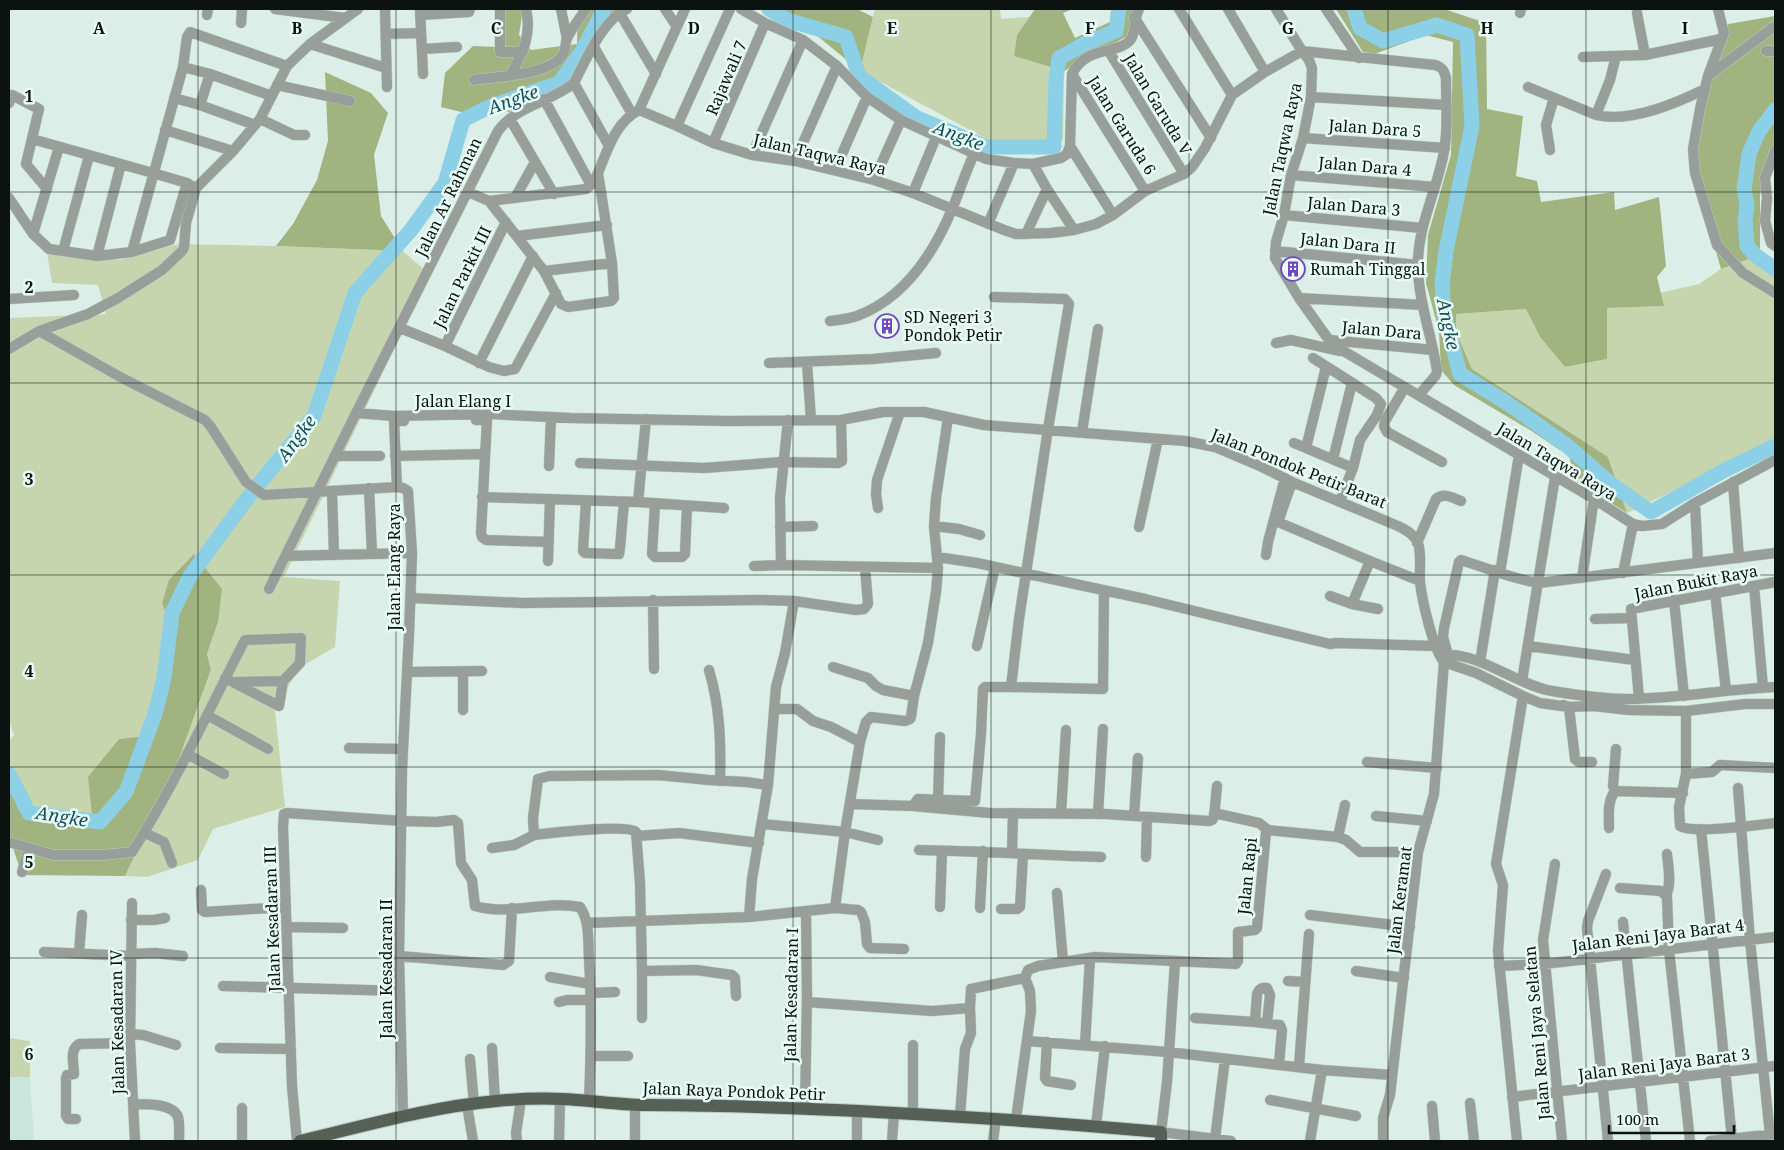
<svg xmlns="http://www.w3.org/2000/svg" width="1784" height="1150" font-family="'Noto Serif',serif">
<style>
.built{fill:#cae6dc}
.green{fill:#c7d5ae}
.forest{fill:#a1b37e}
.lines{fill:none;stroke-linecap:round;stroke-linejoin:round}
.river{stroke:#8cd0e8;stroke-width:15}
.minor-casing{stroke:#baccc5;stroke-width:11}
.major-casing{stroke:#baccc5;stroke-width:14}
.minor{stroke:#989e99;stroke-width:10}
.major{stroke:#566057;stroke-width:12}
.grid{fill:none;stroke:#0b1210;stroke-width:1;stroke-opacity:0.55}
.labels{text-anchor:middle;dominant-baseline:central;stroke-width:5;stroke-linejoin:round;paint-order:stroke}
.street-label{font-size:16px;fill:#0b1210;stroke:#e8fcf5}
.poi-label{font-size:16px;fill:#0b1210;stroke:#e8fcf5;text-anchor:start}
.water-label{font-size:18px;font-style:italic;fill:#134d5e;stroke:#e8fcf5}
.grid-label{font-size:16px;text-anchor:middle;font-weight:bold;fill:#0b1210;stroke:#e8fcf5;stroke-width:5;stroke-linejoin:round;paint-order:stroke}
</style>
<rect width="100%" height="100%" fill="#dbefe8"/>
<path class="built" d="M9,1077H30L34,1141H9Z"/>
<path class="green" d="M875,9H1000L1001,19L1029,17L1017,35L1014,55L1064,71L1063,140L994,143L860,71Z
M178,244L276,246L403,251L430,275L284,577L340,581L335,647L299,668L275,710L285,807L213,829L198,860L147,877L125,876L172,778L211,671L207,654L218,622L162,603L176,640L167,695L153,735L119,739L92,815L40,818L21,801L9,769V741L14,735L9,720V318L106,314L98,285L52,283L46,247L120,260Z
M1760,255L1775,261V442L1627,513L1608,457L1472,369L1456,332V314L1526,309L1540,337L1565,367L1607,359V308L1664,306L1660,293L1699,284L1721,269Z
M9,1038L30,1041V1077H9Z"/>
<path class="forest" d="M501,9H523L519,35L531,50L577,44L578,9H623L566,85L519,111L469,114L441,107L445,73L473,46L497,47Z
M766,9H857L873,17L860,71L815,34Z
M1035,9H1073L1063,13L1075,38L1110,22L1111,9H1141L1131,34L1064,71L1014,56L1017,35Z
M1336,9H1444L1486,23L1487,109L1523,116L1516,176L1537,181L1541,202L1614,192L1615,210L1659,197L1666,266L1657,277L1664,306L1607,308V359L1565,367L1540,337L1526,309L1456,314V332L1472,369L1608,457L1627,513L1576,481L1569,456L1530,430L1454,385L1441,370L1439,331L1426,283L1428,235L1451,155L1453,42L1426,35L1366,57Z
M1775,16V154L1760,194V255L1721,269L1692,168L1703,88L1728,24Z
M325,72L371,93L388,113L374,155L381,216L403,251L276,246L293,224L317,180L328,141Z
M194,554L222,589L218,622L207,654L211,670L172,778L125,876L22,875L9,836V769L21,801L39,818L92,815L88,777L119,739L153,735L167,695L176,640L162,603L169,580Z"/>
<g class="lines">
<path class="river" d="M769,9L787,20L846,37L859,76L917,118L986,147H1054L1056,78L1059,58L1086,43L1116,31L1119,9
M1354,9L1360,28L1383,41L1437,25L1467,35L1472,126L1446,251L1442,285L1444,313L1460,374L1507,403L1565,444L1610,483L1651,512L1725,470L1775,446
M1775,110L1759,131L1749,154L1744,189L1747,205L1745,221L1747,246L1755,255L1775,269
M9,774L29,813L100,822L126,792L155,714L164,678L172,613L190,576L246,500L314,416L355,293L411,230L445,183L463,120L489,107L559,83L581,53L604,9"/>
<g class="minor-casing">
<path id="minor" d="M275,9L345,18
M385,9L387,87
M420,9L423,74
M500,9V52H523
M561,9L567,39
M665,9L677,27
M741,9L765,23L803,40L837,66L867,97L901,120L986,159L1014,163L1033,164L1061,158L1067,154L1070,146L1072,74C1087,44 1120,55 1131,39C1136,32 1133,20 1139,9
M1179,9L1232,95
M1228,9L1265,72
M1276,9L1302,51L1435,65C1442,67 1444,70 1446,78C1446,106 1449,137 1441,165C1433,199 1417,231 1418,266C1418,301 1432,336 1437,371L1436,375L1419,395
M1326,9L1359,58
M1718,9L1724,33L1708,76L1700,109L1693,149L1695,173L1717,245L1743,273L1775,293
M619,12L656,74
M1520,13L1521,9
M1637,13L1645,55
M207,15L208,9
M420,15L469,12L470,9
M1134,17L1211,138
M241,23L242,9
M386,34L421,33
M310,44L386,68
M594,47L632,114
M422,49L457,47
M1108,50L1184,174
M1766,51H1775
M1583,57L1645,55L1721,39
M183,67L210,74L272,96
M1072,74L1145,191
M510,75C523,53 532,35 526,9
M1708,76L1775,26
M474,80C498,76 551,76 564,53C566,48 565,42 567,38C572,28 580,18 586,9
M574,83L609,146
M277,85L350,101
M1528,87L1596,115L1610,80L1616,56
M1311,97L1446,105
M174,98L200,105L255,125
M544,99L591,185
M9,103L12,95L39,109L26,164L47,189
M200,105L210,74
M639,110L685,9
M1596,115C1630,123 1675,104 1705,89
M260,119L294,135H305
M510,119L554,194
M677,126L730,9
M165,130L233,151
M1303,138L1445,148
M32,139L153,173L187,183L193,187
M713,143L765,23
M1070,146L1113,215
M1550,150L1546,125L1554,98
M1775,151L1765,178L1767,198L1765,221L1771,243L1775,246
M752,155L803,40
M795,161L837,66
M1033,164L1047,189L1074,230
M835,170L867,97
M1291,175L1435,187
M874,180L901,120
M468,192L489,201L586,189C595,183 598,173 602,163C610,143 618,121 639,110L677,126L713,143L752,155L795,161L874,180L913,193L1004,230L1016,234L1051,233L1074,230L1096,224L1113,215L1145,191L1184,174L1192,167L1205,148L1232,95L1265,72L1302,51L1309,60L1312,68L1311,97L1303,138L1291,175L1284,215L1276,242L1275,258L1299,298L1329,340L1335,346L1594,499L1633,524L1642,526L1662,524L1695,503L1775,460
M913,193L936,137
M9,198L33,234L49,249L97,256L132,252L170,240L187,183
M515,198L535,162
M489,201L544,271L561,304L568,307L611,301L614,298L612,263L598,173
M1284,215L1422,228
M988,224L1014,163
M33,234L59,147
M1026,234L1047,189
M517,236L607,225
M63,251L89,156
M1275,251L1418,265
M132,252L183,67L187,37L190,32L287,66
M97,256L121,164
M544,271L612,263
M1299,298L1423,305
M9,299L74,295
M830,321C839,320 848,319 857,316C905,298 934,253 953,207C960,190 966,171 974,154
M400,328L445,346L489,367L504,371L515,369L556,293
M39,331L122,378L205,420L211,427L246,482L264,495L397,487L403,488L408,491L412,553L409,634L402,770L399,956L403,1117
M1329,340L1433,350
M1276,343L1291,340L1340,351
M445,346L506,222
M9,349L39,331L88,314L118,298L162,270L182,251L184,248L186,223L196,188L233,151L260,119L287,66L310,44L358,9
M1313,358L1376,398L1381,404L1377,415L1360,440L1353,468L1340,501
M479,363L533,256
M769,363L873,359L936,353
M807,363L811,420
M1405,387L1385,421L1384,426L1387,432L1442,462
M356,413L394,416L487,414L571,418L728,421L841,420L883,412H924L984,425L1185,441L1215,447L1262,467L1292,482L1398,526C1406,530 1414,534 1418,543C1422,555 1419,569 1420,582C1422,600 1433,649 1444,662
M476,420H487L481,533L482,537L486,540L549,542
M1082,432L1098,329
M1294,443L1353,468
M1306,448L1326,367
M335,456H380
M395,456L485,454
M1333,459L1352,383
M580,463L704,468L782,462L838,463L842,461L841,420
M549,466L551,417
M1292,482L1278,522L1370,561L1420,581
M1733,482L1739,558
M397,487L394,421H404
M369,488L372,554
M332,491L334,555
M482,497L638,502L724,508
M586,501L583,551L585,553L615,554H619L620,548L624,502
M638,502L646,419
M1695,503L1698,563
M655,504L652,554L655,557H682L685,554L687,506
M878,508L876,494L877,480L900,412
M934,526L959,529L980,535
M780,527L813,526
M1139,527L1158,439
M1417,543L1436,499C1444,492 1453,498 1461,501
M1266,555L1268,542L1285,478
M286,556L412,553
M937,557L977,563L1145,599L1330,644L1336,643L1435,646
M548,561L550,499
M781,565L780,498L788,420
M754,566L781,565L938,568
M1500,573L1519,455
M1623,573L1633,524
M1582,578L1594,499
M1754,586L1763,688
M269,589L356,413L498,131C516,106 551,102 574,83C586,60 603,19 627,9
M1715,592L1726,691
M1330,596L1352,604L1378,609
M411,598L522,603L760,600L794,601L856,610L864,609L868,604L865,567
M653,600L654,669
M1674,600L1684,696
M1352,604L1370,561
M1595,619L1631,618
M977,646L995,567
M1528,646L1635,660
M1448,655C1478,653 1520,686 1552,691C1576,695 1602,699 1627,699C1677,699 1726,689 1775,687
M1444,662L1476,673L1523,696L1540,703L1569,707L1593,706L1629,710L1686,711L1745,704H1775
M1480,662L1495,570
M833,667L868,678L876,686L883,690L914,696
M709,670C720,707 721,742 720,781
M407,672L482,671
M1522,681L1555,477
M236,682L283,681
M1011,687L1103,689L1104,590
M1639,698L1631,609L1775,582
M1563,705L1569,707L1575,759L1579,762H1592
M774,709H797L813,721L831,727L860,742
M463,710V672
M1686,711V774L1679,807L1680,826C1691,834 1758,825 1775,823
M207,715L268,749
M349,748L403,749
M1616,749L1613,786L1615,791L1683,793
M187,754L224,774
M1367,762L1437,768
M1686,774L1712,772L1720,765L1775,768
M1738,788L1750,940L1770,1135
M938,800L940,737
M850,804L913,806L990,813L1106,814L1209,821L1212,820L1214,817L1217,786
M913,806L918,799L975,801L981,734L983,689L985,687H1011L1019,619L1048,429L1069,304L1065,299L994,297
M1061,813L1066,730
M1214,813L1259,823L1268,830
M1098,814L1103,729
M1134,816L1138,758
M1376,816L1427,821
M762,824L845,832L878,840
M1609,828C1609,815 1607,802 1615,791
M1701,829L1732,1139
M1268,830L1338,837L1346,840L1360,852H1418
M145,833L164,842L172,863
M637,836L679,833L759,843
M1338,837L1345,805
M9,842L53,855H103L132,852C175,785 208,711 245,640L301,638L300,663L283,681L279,706L225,678
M492,848L514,845L534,835
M919,850C980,851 1040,855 1101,857
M1012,853L1013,813
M1146,857L1147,817
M1555,864L1543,940L1562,1141
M22,872L29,848
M1606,874L1588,921L1587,928L1608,1141
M1620,888L1661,891L1667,897L1669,950L1690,1141
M201,890L202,910L205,912L286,907
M1057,893L1063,961
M1666,895C1672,885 1668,865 1667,854
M132,903L130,1043L135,1141
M940,907L942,851
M835,908L845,832L860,742L866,722L871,717L905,721L910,719L911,717L914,696L928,643L936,592L938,568L934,526L936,498L948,418
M980,908L983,851
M1001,909H1017L1020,907L1023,855
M1310,915L1410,927
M749,917L752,879L768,785L776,687L785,653L794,601
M131,920H154L165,918
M1623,922L1646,1141
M587,923L749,917L835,908L858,910L861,912L865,922L867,944L870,948L904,949
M287,927L343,928
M44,952L131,956
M79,953L82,915
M130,954L155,953L183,956
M399,956L503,965L509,961L512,908
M1175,962L1167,1082L1161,1132L1231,1141
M1499,966L1544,964L1775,937
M642,971L696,970L732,975L735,978L736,996
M1356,971L1404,978
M550,977L590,984
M1025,978L1028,970L1038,966L1095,957L1236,964L1238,961V932L1255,930L1257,928L1266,832L1268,830
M1288,981L1305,982
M223,986L400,991
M591,993L615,992
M559,1002L567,1000H591
M807,1002L932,1011L970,1008
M642,1018V971L640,883L636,832C627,824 549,833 534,835L533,818L538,779L549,776L658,775L709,780L746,782L768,785
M1195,1018L1255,1022L1280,1025L1282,1030L1279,1064
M1255,1022L1257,994C1259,989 1262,987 1267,988L1270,995L1267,1023
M130,1034L143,1035L176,1045
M1027,1041L1168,1052L1322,1070L1392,1075
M1047,1042L1045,1078L1047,1081L1071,1085
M1085,1045L1090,958
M220,1048L291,1049
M492,1048L495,1101
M591,1056H628
M470,1059L474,1104
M1299,1066L1309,934
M1512,1097L1775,1066
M1270,1100L1356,1116
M1470,1103L1474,1141
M133,1104C145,1104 173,1103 178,1117C180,1124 179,1134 179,1141
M467,1105L473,1141
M1432,1106L1435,1141
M805,1109L807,996L806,912
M913,1115V1045
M960,1116L965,1049L971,1033L970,1008L971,989L1025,978L1030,991L1031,1011L1016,1119
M76,1119H68L66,1116V1078L67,1075L74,1074C74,1064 69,1050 79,1044L130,1043
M1096,1126L1105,1046
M1215,1139L1225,1059
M242,1141V1108
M297,1141L292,1086L283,827L284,814L287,813L402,821L436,822L454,820L458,823L461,863L472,880L475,906C507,916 548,900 580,907C590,921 588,943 589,959C592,1007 591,1054 589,1101
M517,1141L516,1133L521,1100
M559,1141L560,1099
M635,1141V1105
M857,1141V1111
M892,1141L894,1113
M993,1141L996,1118
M1310,1141L1322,1070
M1383,1141V1118L1390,1095L1418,852L1434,794L1444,662L1448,655L1443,637L1444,628L1459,562L1461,560C1487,568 1512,579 1539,583L1775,553
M1517,1141L1498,951L1503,885L1496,864L1523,696
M1710,1141L1775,1134"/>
</g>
<g class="major-casing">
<path id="major" d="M300,1141C364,1126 430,1107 496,1101C517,1099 540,1098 561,1099C590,1100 619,1105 648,1105C819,1106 991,1117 1161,1132V1141"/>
</g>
<use href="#minor" class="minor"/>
<use href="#major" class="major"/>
</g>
<path class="grid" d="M198,9V1141M396,9V1141M595,9V1141M793,9V1141M991,9V1141M1189,9V1141M1388,9V1141M1586,9V1141M9,192H1775M9,383H1775M9,575H1775M9,767H1775M9,958H1775"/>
<defs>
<g id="building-ring" transform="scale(1.25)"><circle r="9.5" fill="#e8fcf5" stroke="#7145bd" stroke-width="1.5"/><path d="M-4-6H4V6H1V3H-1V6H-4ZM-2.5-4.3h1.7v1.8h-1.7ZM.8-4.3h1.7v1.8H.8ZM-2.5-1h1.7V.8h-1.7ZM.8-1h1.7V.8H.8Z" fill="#7145bd"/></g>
</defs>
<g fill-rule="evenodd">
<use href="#building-ring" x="1293" y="269"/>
<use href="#building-ring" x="887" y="326"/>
</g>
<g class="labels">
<g class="street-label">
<text transform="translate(726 78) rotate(-67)">Rajawali 7</text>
<text transform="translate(1158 104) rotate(59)">Jalan Garuda V</text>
<text transform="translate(1122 125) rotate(58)">Jalan Garuda 6</text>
<text transform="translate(1375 128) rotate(4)">Jalan Dara 5</text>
<text transform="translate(1282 149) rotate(-78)">Jalan Taqwa Raya</text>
<text transform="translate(820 154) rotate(13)">Jalan Taqwa Raya</text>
<text transform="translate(1365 166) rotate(5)">Jalan Dara 4</text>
<text transform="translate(448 197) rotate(-64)">Jalan Ar Rahman</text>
<text transform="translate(1354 206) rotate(5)">Jalan Dara 3</text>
<text transform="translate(1348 243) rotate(6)">Jalan Dara II</text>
<text transform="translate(462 277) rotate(-64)">Jalan Parkit III</text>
<text transform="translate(1382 330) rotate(5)">Jalan Dara</text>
<text x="463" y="401">Jalan Elang I</text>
<text transform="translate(1557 461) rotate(31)">Jalan Taqwa Raya</text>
<text transform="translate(1299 468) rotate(22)">Jalan Pondok Petir Barat</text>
<text transform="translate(394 567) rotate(-90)">Jalan Elang Raya</text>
<text transform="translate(1696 582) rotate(-11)">Jalan Bukit Raya</text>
<text transform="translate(1247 876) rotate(-84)">Jalan Rapi</text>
<text transform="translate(1399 900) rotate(-83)">Jalan Keramat</text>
<text transform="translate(272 919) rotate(-92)">Jalan Kesadaran III</text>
<text transform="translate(1658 935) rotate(-7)">Jalan Reni Jaya Barat 4</text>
<text transform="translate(386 969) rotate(-90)">Jalan Kesadaran II</text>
<text transform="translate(791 995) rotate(-89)">Jalan Kesadaran I</text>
<text transform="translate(117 1022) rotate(-91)">Jalan Kesadaran IV</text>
<text transform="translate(1537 1033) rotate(-95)">Jalan Reni Jaya Selatan</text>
<text transform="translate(1664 1064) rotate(-7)">Jalan Reni Jaya Barat 3</text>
<text transform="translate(734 1091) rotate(2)">Jalan Raya Pondok Petir</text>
</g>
<g class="poi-label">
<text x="1310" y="269">Rumah Tinggal</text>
<text x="904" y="317">SD Negeri 3<tspan x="904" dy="18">Pondok Petir</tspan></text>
</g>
<g class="water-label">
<text transform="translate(513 99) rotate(-20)">Angke</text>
<text transform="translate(959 135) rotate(21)">Angke</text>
<text transform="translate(1449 324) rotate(78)">Angke</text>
<text transform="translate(296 438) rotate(-54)">Angke</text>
<text transform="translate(62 816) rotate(9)">Angke</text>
</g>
</g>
<g class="grid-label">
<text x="99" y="34">A</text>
<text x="297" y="34">B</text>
<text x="496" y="34">C</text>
<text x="694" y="34">D</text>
<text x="892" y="34">E</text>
<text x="1090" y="34">F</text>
<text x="1288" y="34">G</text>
<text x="1487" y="34">H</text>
<text x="1685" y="34">I</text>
<text x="29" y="102">1</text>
<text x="29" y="293">2</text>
<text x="29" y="485">3</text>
<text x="29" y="677">4</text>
<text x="29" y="868">5</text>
<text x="29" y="1060">6</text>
</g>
<rect width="1784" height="1150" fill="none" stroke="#0b1210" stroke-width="20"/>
<path d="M1609 1125v8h125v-8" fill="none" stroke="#0b1210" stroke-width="2.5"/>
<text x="1616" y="1125" font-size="15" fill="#0b1210" stroke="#e8fcf5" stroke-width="4" paint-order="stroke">100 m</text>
</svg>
